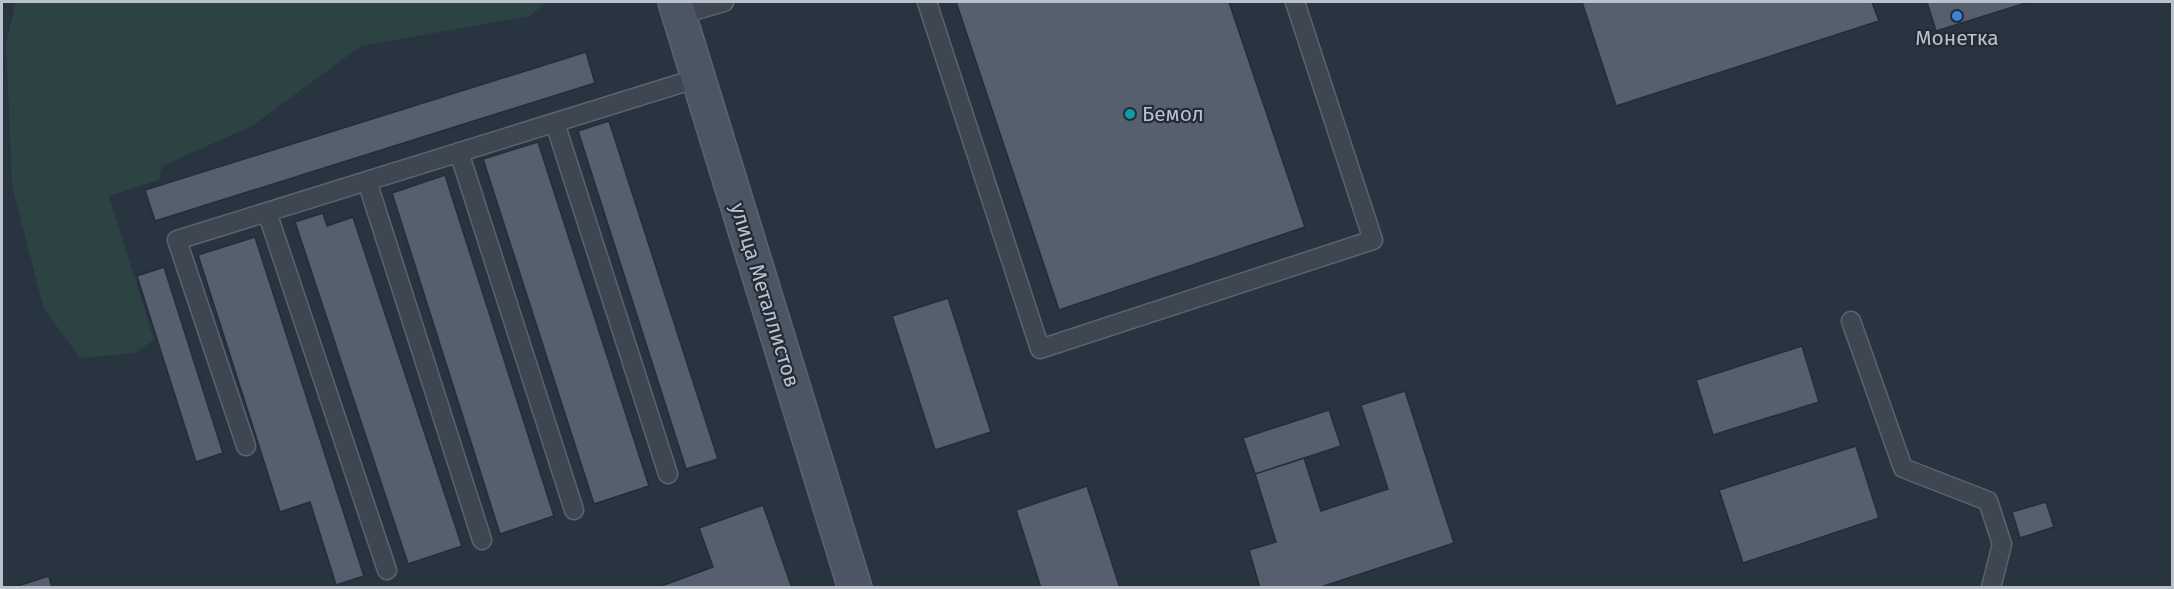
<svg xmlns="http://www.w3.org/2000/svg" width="2174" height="589" font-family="'Fira Sans',sans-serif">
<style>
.green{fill:#2c4243}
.building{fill:#555f6e;stroke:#242d38;stroke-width:1.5}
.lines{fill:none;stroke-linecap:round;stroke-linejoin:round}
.lane-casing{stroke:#5b646e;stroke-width:21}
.secondary-casing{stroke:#5b646e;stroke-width:36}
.lane{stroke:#3d4651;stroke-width:18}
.secondary{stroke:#4c5564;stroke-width:33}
.shop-dot{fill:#3f7fe0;stroke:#222b36;stroke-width:2}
.culture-dot{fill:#0f9aa8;stroke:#222b36;stroke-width:2}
.labels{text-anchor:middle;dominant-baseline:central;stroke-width:4.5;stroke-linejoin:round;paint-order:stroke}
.poi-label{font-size:21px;fill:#bac1cb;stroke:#222b36}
.street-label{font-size:21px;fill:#bac1cb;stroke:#222b36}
</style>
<rect width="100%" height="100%" fill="#293441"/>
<path class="green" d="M16,2H546L530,16L361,46L252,126L162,166L159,180L109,196L154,340L135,353L80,358L44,309L12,186L6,43Z"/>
<path class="building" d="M956,2H1229L1305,227L1059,310Z
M1582,2H1872L1879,21L1616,106Z
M1927,2H2029L1936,31Z
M586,52L595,83L155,221L145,190Z
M609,121L718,459L686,469L578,131Z
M538,142L649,486L594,504L483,159Z
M445,175L554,516L500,534L392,193Z
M323,213L327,226L353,217L462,546L408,564L295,222Z
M255,237L364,576L336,585L310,502L280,512L198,255Z
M164,267L223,453L196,462L137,276Z
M948,298L991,432L935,450L892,316Z
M1802,346L1819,402L1713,435L1696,380Z
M1405,391L1454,543L1318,588H1260L1249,550L1276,542L1255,474L1304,458L1321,511L1388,489L1361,405Z
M1329,410L1341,446L1255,474L1243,438Z
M1856,446L1879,518L1743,563L1719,490Z
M1087,486L1120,588H1041L1016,510Z
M2046,502L2054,527L2020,538L2012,512Z
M763,505L792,588H656L713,567L699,528Z
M49,576L52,588H11Z"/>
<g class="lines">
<g class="lane-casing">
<path id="lane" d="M927,2L1040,349L1373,240L1295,2
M679,15L724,2
M555,123L668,474
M459,152L574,510
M367,181L482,540
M267,212L387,570
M1851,321L1903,468L1988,501L2002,544L1991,588
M246,446L177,240L698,78"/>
</g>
<g class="secondary-casing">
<path id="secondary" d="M675,2L855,588"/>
</g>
<use href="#lane" class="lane"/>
<use href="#secondary" class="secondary"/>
</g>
<circle class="shop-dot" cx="1957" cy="16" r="6"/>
<circle class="culture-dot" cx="1130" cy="114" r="6"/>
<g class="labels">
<g class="poi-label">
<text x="1957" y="38">Монетка</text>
<text x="1142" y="114" text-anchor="start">Бемол</text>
</g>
<g class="street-label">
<text transform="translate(765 295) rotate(73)">улица Металлистов</text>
</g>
</g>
<rect width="2174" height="589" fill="none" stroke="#bac1cb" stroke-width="6"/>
</svg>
